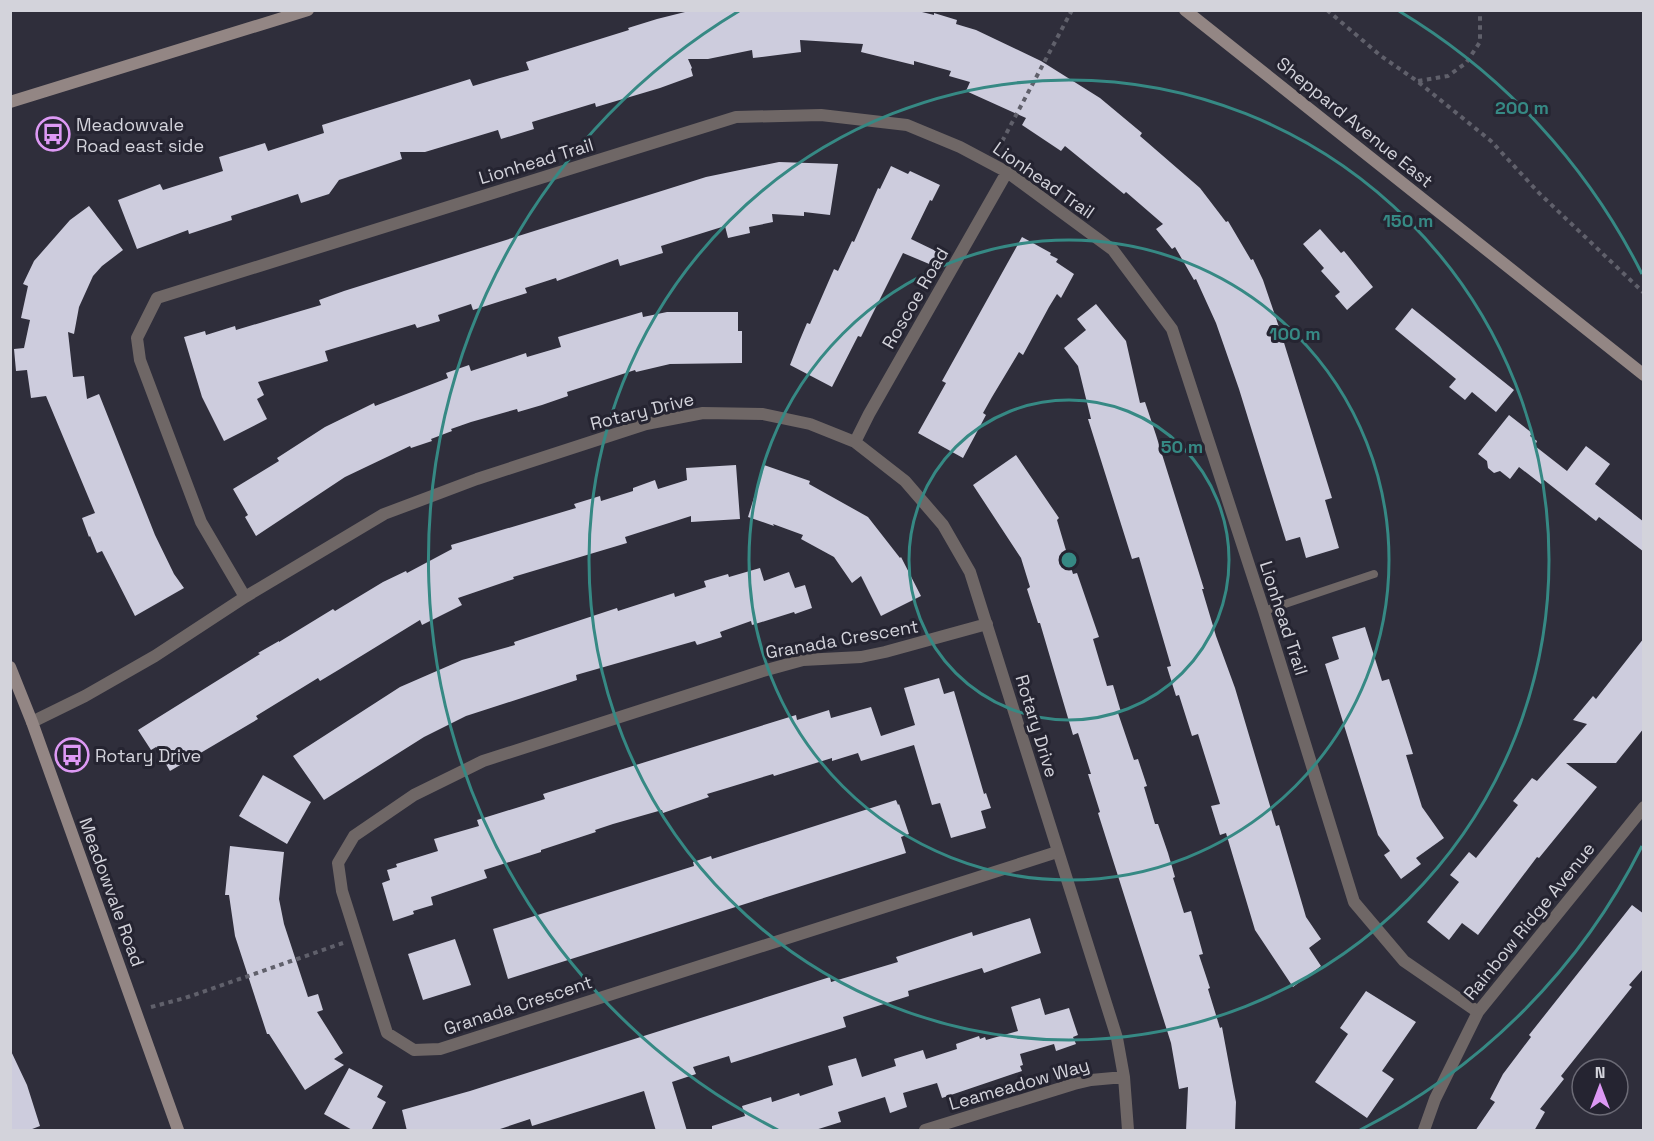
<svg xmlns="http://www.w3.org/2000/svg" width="1654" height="1141" font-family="'Space Grotesk',sans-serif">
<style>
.building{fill:#cdccdd}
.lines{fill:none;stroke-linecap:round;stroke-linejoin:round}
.path{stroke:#60606b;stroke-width:4;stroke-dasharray:4.5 4.5;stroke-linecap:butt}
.lane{stroke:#6f6766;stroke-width:8}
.street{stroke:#6f6766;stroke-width:12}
.secondary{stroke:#938684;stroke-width:12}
.ring{fill:none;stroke:#368984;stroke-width:3}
.labels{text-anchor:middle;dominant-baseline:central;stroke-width:6;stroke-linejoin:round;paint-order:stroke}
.street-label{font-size:18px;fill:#d3d3db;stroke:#252431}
.poi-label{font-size:18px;fill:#d3d3db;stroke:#252431;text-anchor:start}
.centre{fill:#368984;stroke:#252431;stroke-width:3}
.ring-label{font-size:18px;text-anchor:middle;font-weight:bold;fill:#368984;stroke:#252431;stroke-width:6;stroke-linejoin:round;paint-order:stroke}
</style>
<rect width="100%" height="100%" fill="#2f2e3b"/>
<path class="building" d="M693,10H914L934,15V13L957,20L956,24L976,30L1041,61L1100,98L1142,133L1140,136L1200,188L1226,222L1228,221L1251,260L1253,259L1263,280L1281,333L1332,498L1325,500L1339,548L1306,558L1300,537L1286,541L1239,389L1216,323L1196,279L1194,280L1175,247L1172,249L1156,229L1163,224L1126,192L1124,194L1065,146L1061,151L1022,125L1026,118L966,91L970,82L949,76L951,71L914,61V65L861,52L863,44L800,40L801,52L753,58L752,50L708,59H688L692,68L691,69L693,76L660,88L596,107L595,103L532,122L534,129L501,139L498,130L425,152H400L402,159L339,180L329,194L301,203L298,194L231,216L232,220L189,234L188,230L137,249L118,200L160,184L163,190L223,171L219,157L265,143L268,151L324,133L322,125L470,79L473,86L500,78L529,70L526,62L629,30L628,28L657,19Z
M779,162L838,164L830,215L804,212V216L772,214L773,222L749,227L750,233L728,238L725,226L661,246L663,253L620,266L618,259L557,281L556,278L525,288L527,293L473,310L471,304L438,315L440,321L417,328L415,324L325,351L328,361L258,382L264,395L257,399L267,419L224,441L202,397L184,337L205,331L206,335L235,326L236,330L321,305L319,300L344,291L706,177Z
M891,166L908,174L910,171L940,185L932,201L930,200L911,239L940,253L934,266L903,253L861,337L858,336L832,387L790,365L799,342L807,323L810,324L834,269L838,271L852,241L854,242L878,188L880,189Z
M89,206L123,250L102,266L93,276L79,307L74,334L68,332L73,377L84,376L87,399L99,394L155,535L174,574L184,588L135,616L102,551L97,553L90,536L89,537L82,518L95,513L46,396L31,398L27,370L16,371L14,349L24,348L30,320L21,318L28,286L23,284L34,261L70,220Z
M1320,229L1341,253L1344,251L1373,287L1347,310L1335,296L1340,292L1321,271L1324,268L1303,244Z
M1022,237L1051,253L1050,255L1058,259L1056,262L1074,274L1061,298L1057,294L1049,307L1023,355L1019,352L992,397L983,413L986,415L963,458L918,433L946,383L942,381Z
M1096,304L1126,341L1140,403L1145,402L1156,435L1204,589H1202L1216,636L1235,688L1276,826L1279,825L1306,917L1321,939L1309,948L1321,966L1293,987L1255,930L1226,833L1220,835L1211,806L1220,804L1198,734L1192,736L1179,695L1176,696L1167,667L1171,666L1139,557L1132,559L1088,419H1091L1078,366L1064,348L1086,330L1077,319Z
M1412,308L1514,390L1496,412L1472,392L1465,400L1449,387L1456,379L1395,329Z
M642,312L643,317L667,312H738V331H742V363L670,364L636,372L635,370L567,392L568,396L542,405L518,412L517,409L471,422L451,429L452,431L431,439L432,441L411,448L410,446L345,477L256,536L245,517L248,515L233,489L279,461L277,458L325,427L374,403L375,406L448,378L446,373L469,365L471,371L526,353L527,357L561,347L558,337Z
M1509,415L1532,433L1530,436L1537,441L1535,446L1567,471L1586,446L1610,464L1595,484L1644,522V552L1599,517L1596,521L1544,480L1541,484L1519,467L1510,479L1500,471L1494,473L1488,468L1487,461L1478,454Z
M1016,455L1059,518L1057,520L1073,574L1077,573L1099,637L1093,639L1107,686L1113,685L1121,712L1118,713L1134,760L1138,759L1147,786L1144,787L1155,824H1158L1168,853L1175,877L1173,878L1184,913L1191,911L1203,954L1199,955L1210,988L1208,989L1220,1028L1222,1027L1236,1102L1235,1131H1186L1188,1087L1179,1089L1171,1043L1098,813L1100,812L1088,774H1091L1078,733L1073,735L1040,623H1038L1027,589L1030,587L1021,558L973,485Z
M736,465L740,519L691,522V516L625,537L627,543L513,577L514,579L458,598L462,605L422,625L420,620L340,669L320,681L318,678L256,716L258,719L170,771L156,747L151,750L138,730L260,654L258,653L279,641V642L333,609L335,611L383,582L406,571L407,573L452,549L451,545L576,508L574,504L600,496L601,501L633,491V488L655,480L658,489L687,480L686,468Z
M764,465L810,481L809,484L868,517L900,558L901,557L921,596L881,616L861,576L852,583L834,557L801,539L803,535L773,524L774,526L748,517Z
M760,568L764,581L789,572L795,588L805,585L812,608L795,614L794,612L752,625L751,621L720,632L722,637L697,645L695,641L576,675L577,680L466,716L424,737L324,800L293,756L400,687L462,660L515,645L514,642L617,608L618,611L674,593L675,597L706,587L704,581L728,574L729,577Z
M1365,627L1382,681L1389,679L1413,754L1406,755L1422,807L1444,838L1416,858L1421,864L1401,879L1384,855L1390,851L1378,835L1325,664L1339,659L1332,637Z
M1644,638V728L1616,763H1566L1597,787L1539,858L1537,857L1478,935L1462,923L1449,940L1427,922L1459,882L1450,875L1469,852L1476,858L1518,805L1513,801L1532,778L1537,781L1587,724L1573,720L1593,696L1596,699Z
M939,678L944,694L954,691L984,794L986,793L991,808L981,811L986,828L951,838L940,803L932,805L914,745L861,761L858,753L832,761V758L774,776L773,774L727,788L707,794L709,797L663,813L662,810L613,824L595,830L596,832L541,850V852L484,870L487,878L431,897L433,905L413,911L414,914L393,921L382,883L390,880L387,870L397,867L396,864L438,851L434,839L479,826L477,820L545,799L543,794L796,715L797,720L829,710L831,718L871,707L881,736L915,725L904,688Z
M263,775L311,802L287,844L239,816Z
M896,800L898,805L899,804L909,834L901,837L906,853L508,979L493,929L694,866L693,862L711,856L712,859Z
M230,846L284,852L279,899L284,924L308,997L318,994L323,1010L317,1012L343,1053L334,1059L344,1065L305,1090L269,1034H267L235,936L229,895H225Z
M1632,905L1644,914V968L1629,985L1632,987L1561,1076L1564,1079L1540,1109L1545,1112L1534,1131H1475L1495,1102L1490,1099L1503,1074L1531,1037L1529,1035Z
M1030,918L1041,953L984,973L982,968L908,991L909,996L843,1017L846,1027L731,1063L729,1056L693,1067L696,1074L672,1082L687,1131H656L644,1091L532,1126L530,1119L494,1131H407L402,1110L470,1091L830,977L831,982L898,962L896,957L972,932L973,936Z
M455,939L471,985L423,1000L408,954Z
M1366,991L1416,1022L1382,1071L1394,1079L1367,1118L1315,1082L1348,1034L1340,1028Z
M1040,998L1045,1015L1069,1008L1078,1035L1073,1037L1076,1044L1056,1051L1054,1044L1020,1054L1023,1065L1020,1066L1022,1071L942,1098L937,1083L903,1093L907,1107L890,1113L885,1097L838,1112L841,1122L812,1131H712V1126L745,1116L742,1106L771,1097L772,1102L799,1093L800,1096L833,1085L828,1066L856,1058L862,1077L896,1066L894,1059L923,1050L926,1059L957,1049L956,1044L979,1036L980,1039L985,1037L986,1040L1018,1031L1011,1007Z
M10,1049L27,1085L40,1126L27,1131H10Z
M349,1068L383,1086L377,1097L386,1102L371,1131H354L324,1114Z"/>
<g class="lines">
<path class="path" d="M1327,10L1381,56L1417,81L1491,141L1539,193L1644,293
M1418,81L1448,76L1466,63L1480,42V10
M998,149L1072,10
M151,1007L185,998L343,943"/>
<path class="lane" d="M1264,611L1374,574"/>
<path class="street" d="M855,442L869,414L1007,172
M245,597L201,522L140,360L137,338L157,298L736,117L821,115L907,125L960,147L1007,172L1113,250L1172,329L1264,611L1354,902L1404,961L1478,1012
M987,624L885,652L861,657L803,660L763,671L483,761L414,795L354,836L338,863L342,891L387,1033L414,1050L440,1049L1057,852
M32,722L85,696L155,656L245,597L384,514L477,479L646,424L703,413L763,414L810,424L855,442L905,481L943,525L970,572L1117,1038L1124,1077L1128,1130
M925,1130L1074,1084L1091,1080L1124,1077
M1424,1130L1435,1099L1478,1012L1644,807"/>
<path class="secondary" d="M1185,10L1644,375
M10,102L308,10
M10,667L32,722L178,1130"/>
</g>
<g class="ring">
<circle cx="1069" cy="560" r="160"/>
<circle cx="1069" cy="560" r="320"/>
<circle cx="1069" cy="560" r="480"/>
<path d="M1642 846A640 640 0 0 1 1360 1130M778 1130A640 640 0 0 1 739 11M1399 11A640 640 0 0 1 1642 274"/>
</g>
<defs>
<g id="bus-ring" transform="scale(1.725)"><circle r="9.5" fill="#252431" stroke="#dd99f4" stroke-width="1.5"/><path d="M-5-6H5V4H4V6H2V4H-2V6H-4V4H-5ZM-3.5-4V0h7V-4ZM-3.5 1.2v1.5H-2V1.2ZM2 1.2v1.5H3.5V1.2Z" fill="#dd99f4"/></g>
</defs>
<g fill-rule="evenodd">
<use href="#bus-ring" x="53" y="134"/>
<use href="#bus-ring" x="72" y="755"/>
</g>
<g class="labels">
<g class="street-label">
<text transform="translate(1355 122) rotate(39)">Sheppard Avenue East</text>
<text transform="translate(536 161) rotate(-17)">Lionhead Trail</text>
<text transform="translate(1044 180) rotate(35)">Lionhead Trail</text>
<text transform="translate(915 298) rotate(-60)">Roscoe Road</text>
<text transform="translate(642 411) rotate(-14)">Rotary Drive</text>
<text transform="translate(1284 618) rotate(72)">Lionhead Trail</text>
<text transform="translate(842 639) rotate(-10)">Granada Crescent</text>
<text transform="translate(1037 726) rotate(73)">Rotary Drive</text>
<text transform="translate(112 892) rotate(70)">Meadowvale Road</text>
<text transform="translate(1529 921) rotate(-51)">Rainbow Ridge Avenue</text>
<text transform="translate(518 1005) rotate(-18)">Granada Crescent</text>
<text transform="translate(1019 1084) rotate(-16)">Leameadow Way</text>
</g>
<g class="poi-label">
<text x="76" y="124">Meadowvale<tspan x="76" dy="21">Road east side</tspan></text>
<text x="95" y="755">Rotary Drive</text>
</g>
</g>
<circle cx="1069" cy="560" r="9" class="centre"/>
<g class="ring-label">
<text x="1522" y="114">200 m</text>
<text x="1408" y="227">150 m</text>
<text x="1295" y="340">100 m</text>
<text x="1182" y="453">50 m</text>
</g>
<rect width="1654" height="1141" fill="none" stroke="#d3d3db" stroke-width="24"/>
<g transform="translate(1600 1087)"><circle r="28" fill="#252431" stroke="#6b6a75" stroke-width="1.5"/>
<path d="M0-4.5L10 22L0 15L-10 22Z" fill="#dd99f4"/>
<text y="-9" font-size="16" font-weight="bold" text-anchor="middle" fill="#d3d3db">N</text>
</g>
</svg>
